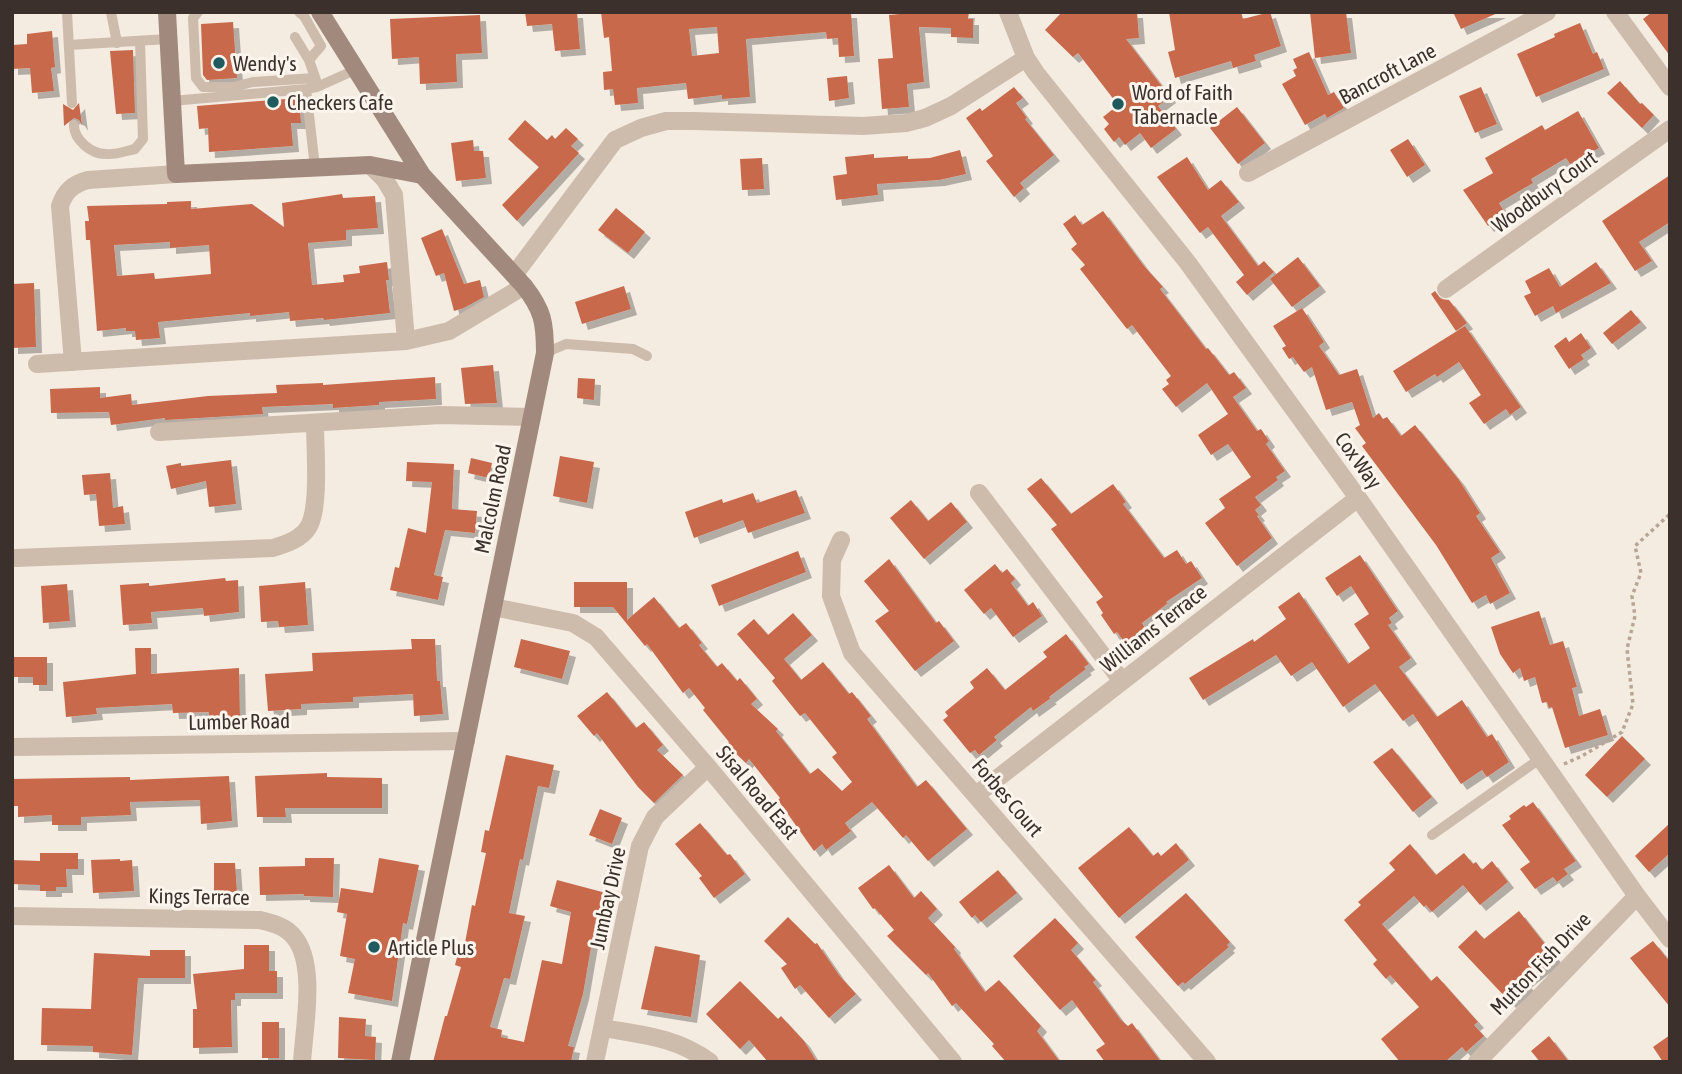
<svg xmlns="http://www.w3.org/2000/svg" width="1682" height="1074" font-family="'Asap Condensed',sans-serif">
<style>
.building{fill:#c8694b;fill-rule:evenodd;filter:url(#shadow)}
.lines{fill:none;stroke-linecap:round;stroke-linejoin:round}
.path{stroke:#b9a596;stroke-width:3.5;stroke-dasharray:3.5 3.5;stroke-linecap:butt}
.lane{stroke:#cdbbac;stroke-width:10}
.street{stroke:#cdbbac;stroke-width:18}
.secondary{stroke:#a18a7d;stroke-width:18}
.poi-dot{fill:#1f5a5e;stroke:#fbf5ee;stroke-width:2.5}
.labels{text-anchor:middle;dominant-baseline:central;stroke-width:6;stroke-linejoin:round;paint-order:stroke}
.poi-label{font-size:21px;fill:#3b302b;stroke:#fbf5ee;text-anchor:start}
.street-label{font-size:21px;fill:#3b302b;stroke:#fbf5ee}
</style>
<defs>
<filter id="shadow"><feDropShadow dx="6" dy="6" stdDeviation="0" flood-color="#0004"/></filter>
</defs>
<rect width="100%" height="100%" fill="#f4ebe1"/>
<path class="building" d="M525,12H577L580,49L555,51L552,24L527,26Z
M601,12H851L854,56L839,57L838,38L827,39L826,32L746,39L750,97L722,99V95L688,99L686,83L637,88L638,103L615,105L613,89L604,90L603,72L612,71L609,37L604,38ZM717,27L719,53L692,56L689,29Z
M921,12H969L968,19H973V38L951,37V28L919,27L924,82L907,84L909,107L882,109L878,59L893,58L889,15Z
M1062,12H1137L1139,38L1126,39L1170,97L1158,106L1176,129L1151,148L1140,133L1125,145L1119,137L1114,142L1104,129L1109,124L1103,117L1118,105L1078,53L1073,57L1045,30Z
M1169,12H1241L1243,19L1270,12L1281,46L1254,55L1256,61L1233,68L1231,61L1175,78L1168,52L1175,50Z
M1310,12H1346L1351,53L1315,58Z
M1453,12H1500L1461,29Z
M1652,12H1670V56L1643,19Z
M480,15L482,53L456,54L457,82L420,84L419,57L392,59L390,19Z
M233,22L237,78L207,80L203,75L201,24Z
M1580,23L1593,54L1597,52L1604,69L1536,97L1517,54L1555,37L1554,34Z
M52,31L55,67L51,68L54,91L32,93L30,68L12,69V45L27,44V34Z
M133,50L135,113L116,114L110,51Z
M1309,52L1328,95L1334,92L1344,108L1327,118L1325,114L1305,125L1282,84L1296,76L1293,70L1297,68L1293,59Z
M847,76L849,98L829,101L827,78Z
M1620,81L1640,104L1642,103L1654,115L1642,128L1607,93Z
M1014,87L1023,98L1016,103L1027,118L1025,119L1054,155L1020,183L1024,188L1014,197L986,161L993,156L966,118L980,108L982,111Z
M1481,87L1497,124L1475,133L1459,96Z
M299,98L301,123H291L293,146L209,152L208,128L199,129L197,106Z
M79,103L82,125L79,120L74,118L64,126L63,104L73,110Z
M1237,107L1265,143L1238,164L1210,128Z
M1578,111L1599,148L1570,164L1566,158L1531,179L1533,183L1499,203L1505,213L1488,226L1463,190L1493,173L1485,158L1542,125L1545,130Z
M525,120L547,140L552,135L555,139L566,128L578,139L571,146L579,153L517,221L502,205L539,167L508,139Z
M1408,139L1425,165L1407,177L1390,150Z
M473,140L474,151H483L486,178L456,181L451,143Z
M960,150L966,174L939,180L877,184L878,195L836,200L833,176L847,174L845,157L874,154V158L908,156V159L930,158Z
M1187,157L1208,190L1221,180L1239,202L1221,216L1258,266L1264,261L1274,272L1247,295L1236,282L1244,275L1208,227L1200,233L1157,177Z
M762,158L764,189L742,190L740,159Z
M1670,175V222L1639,242L1652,261L1635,271L1602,221Z
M342,194L343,198L375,196L378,228L346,230V240L308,243L312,285L344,282L343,275L360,273L359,266L387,262L389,280H386L390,313L324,320L323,318L290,321L289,312L250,316V313L158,322L160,338L136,340L135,331H126V328L97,331L90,240H86L85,221H89L87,206L167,204V202L191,201V209L252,204L284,227L282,203ZM170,242V248L209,245L211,274L155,279L154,273L117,276L114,245Z
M616,208L645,232L628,253L598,230Z
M1103,211L1144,266L1163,287L1160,289L1206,349L1208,348L1229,375L1234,372L1246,388L1233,397L1257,431L1261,429L1269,441L1266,444L1285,471L1276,477L1278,480L1255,497L1261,505L1255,510L1259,515L1257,516L1272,538L1237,566L1205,523L1225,508L1219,499L1251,477L1228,444L1211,455L1198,435L1228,414L1207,383L1176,407L1162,389L1169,384L1166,380L1171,376L1132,325L1127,329L1080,269L1085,265L1071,249L1077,244L1063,224L1075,215L1082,225Z
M442,229L464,284L480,280L484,297L464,308L454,311L444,273L436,276L421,238Z
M1298,257L1320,286L1292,307L1270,279Z
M1596,262L1611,283L1556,313L1553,306L1535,316L1524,296L1531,293L1525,281L1549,268L1560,287Z
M34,283L36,347L12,348V284Z
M624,286L631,309L582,324L575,302Z
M1435,291L1441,299L1449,300L1467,323L1456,331L1431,294Z
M1302,308L1324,342L1319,346L1339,375L1357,369L1373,418L1379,413L1383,419L1387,417L1401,436L1415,425L1459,480L1480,513L1476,516L1500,552L1491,558L1510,593L1490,604L1486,595L1472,603L1436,545L1362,446L1366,443L1355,428L1360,425L1352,402L1326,410L1312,367L1304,372L1293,357L1289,359L1282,348L1286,346L1273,326Z
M1631,310L1641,322L1612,344L1603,333Z
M1465,326L1521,407L1510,415L1506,409L1484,424L1469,403L1481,395L1459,362L1437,377L1435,374L1406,392L1393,371Z
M1581,333L1591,348L1581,355L1584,359L1569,369L1554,346L1566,337L1569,342Z
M493,365L497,403L465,404L461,368Z
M435,377L436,399L379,402V405L333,408V404L262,407L263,414L165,420V418L111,425L109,412L51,413L50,389L100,387V398L131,394L132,405L208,396L277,393L276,385L323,383V385Z
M578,378L595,379L594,400L577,398Z
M560,456L594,462L587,503L553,496Z
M471,458L492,463L489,478L468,473Z
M231,460L236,504L209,507L206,481L171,489L166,466L181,463V466Z
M407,462L454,464L452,509L477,511L475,533L445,530L434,575L443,577L438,600L390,590L395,567L399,568L408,528L426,533L432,482L406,481Z
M110,473L113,508L123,506L125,524L99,526L96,494L84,495L82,475Z
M1041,478L1071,514L1113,484L1126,502L1123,504L1164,558L1177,550L1186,564L1191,561L1202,578L1166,602L1168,603L1142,623L1145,628L1125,643L1117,632L1114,634L1101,615L1103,613L1096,602L1103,597L1051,529L1057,525L1027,489Z
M796,490L805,513L748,533L743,520L694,538L685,512L722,499L723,503L753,493L757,503Z
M911,500L928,521L951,502L967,522L924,559L890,518Z
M798,551L806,572L719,606L711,585Z
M1360,555L1398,611L1389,618L1392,623L1388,625L1411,658L1399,667L1437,717L1462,700L1487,737L1492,734L1509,762L1487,777L1482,770L1461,784L1413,714L1403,721L1375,684L1343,707L1312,662L1291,676L1276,655L1203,700L1189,678L1253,639L1254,642L1286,619L1278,607L1299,592L1348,664L1370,648L1354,624L1369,614L1351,586L1337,596L1325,578Z
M889,559L936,623L939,621L954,641L915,671L875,621L889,611L864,581Z
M995,564L1002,573L1007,569L1015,579L1011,583L1028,606L1033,602L1042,616L1013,637L991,608L984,614L964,590Z
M225,578L226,581L238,580L239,612L204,616L203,608L151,612L152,623L123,625L120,585L149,583V586Z
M305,582L308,625L279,627L278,621L261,622L259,586Z
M574,582H627V620L654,597L679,628L686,623L702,643L699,645L717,667L722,663L737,681L740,678L757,699L751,704L778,729L776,731L810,774L818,768L842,791L852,782L832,757L837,753L805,713L800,716L772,681L775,678L737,634L754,619L768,635L793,613L812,635L784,659L801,680L823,662L849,694L852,692L871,716L867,719L917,787L926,780L967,829L928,861L906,835L903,838L872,802L845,823L851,831L826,850L822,844L814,851L778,800L780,798L749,759L746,763L727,745L729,742L703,710L705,708L689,688L683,693L647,644L645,646L613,607H574Z
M67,584L70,621L43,623L41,586Z
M1539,611L1550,645L1563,641L1577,687L1572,688L1579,716L1600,709L1608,735L1565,748L1552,707L1549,708L1547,702L1542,703L1535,677L1524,681L1520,668L1513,673L1500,654L1491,627Z
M1066,634L1089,664L1084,667L1086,669L1049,697L1051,698L1033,711L1031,707L994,737L997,740L979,755L975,750L970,753L943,720L948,716L945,712L974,688L970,682L987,668L1005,690L1047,657L1043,652Z
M411,639H435L437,681H440L443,714L414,716L413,694L353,697V702L301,704V709L268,711L265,674L313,671L312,653L412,649Z
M521,639L570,651L562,679L514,667Z
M135,648H151V674L239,668L240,721H209V712L173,713L172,704L96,708L97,714L66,717L63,682L136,674Z
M12,657H47V685H33V677H12Z
M607,692L636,728L644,722L663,745L657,750L683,775L654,803L638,787L597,733L594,736L577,716Z
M1622,736L1645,759L1607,797L1585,775Z
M1392,748L1432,797L1413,812L1373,762Z
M506,755L554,765L549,788L538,786L523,860L520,859L509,913L525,916L510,979L504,978L490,1027L502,1030L501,1037L524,1042L542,960L562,964L571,912L550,906L557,880L606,893L599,919L596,918L583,994L568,1046L574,1047L571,1062H433L445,1016H447L461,967L455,965L461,942L465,943L472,905L475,906L486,853L481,852L485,830L489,831Z
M327,773V777L382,778V808H285L286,817H257L255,776Z
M229,776L232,821L201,824L200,800L130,802L131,815L81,817V825H52V815L18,817V806H12V779L130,777V780Z
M1533,802L1576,861L1564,869L1568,874L1557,882L1553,877L1535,889L1520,869L1530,862L1502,825L1511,819L1509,816L1524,805L1526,807Z
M600,809L622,818L612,844L589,835Z
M700,823L727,855L730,854L745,874L714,898L699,878L702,876L675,844Z
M1670,823V853L1649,872L1635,856Z
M1129,827L1153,856L1158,852L1161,856L1176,843L1189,860L1119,918L1078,868Z
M1410,844L1436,875L1464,853L1473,864L1476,862L1482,870L1492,861L1508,882L1480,905L1463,885L1432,912L1426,905L1424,907L1414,896L1382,924L1431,981L1437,976L1478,1022L1474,1025L1484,1036L1466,1052L1462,1047L1445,1062H1400L1381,1039L1419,1007L1390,975L1386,979L1373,964L1377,960L1344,920L1361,905L1358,902L1395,870L1389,863Z
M40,853H78V869H66L67,887H56V891H40V885L12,884V860L40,861Z
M305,858H334L333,897L304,896V894L260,895L259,867L305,866Z
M379,858L419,865L407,924L403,923L392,1001L348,993L355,959L340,956L347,914L337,912L341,888L373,893Z
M120,859V861L132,860L134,891L93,893L91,860Z
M214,863H235L237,892H214Z
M889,865L914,898L921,891L937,909L928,918L955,947L954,949L985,992L999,980L1041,1026L1037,1031L1060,1062H1006L992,1046L994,1044L956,1003L952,1006L928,973L926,975L887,936L894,930L875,908L873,909L858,888Z
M998,870L1017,893L981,922L975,915L972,918L959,902Z
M1186,893L1230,942L1227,945L1229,947L1185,984L1183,982L1178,986L1135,937Z
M1519,911L1556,958L1525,982L1528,985L1510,1002L1458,947L1476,930L1484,939Z
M788,917L815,944L817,943L839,975L856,994L829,1018L800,985L795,989L781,968L787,964L764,941Z
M1055,918L1078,943L1071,950L1096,980L1093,982L1121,1020L1128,1026L1132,1023L1161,1062H1105L1096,1050L1105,1044L1072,1000L1060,1010L1013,956Z
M1653,941L1670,962V1007L1630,958Z
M244,945H269V971H277V993H235V1000H231L232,1047L193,1048V1009H197L193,974L244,969Z
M655,946L700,955L691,1017L641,1009Z
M150,950H185V978H138L132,1055L93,1052V1046L41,1045L42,1008L91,1009L94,953L150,956Z
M740,981L778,1019L781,1016L804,1041L817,1062H768L749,1040L740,1049L706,1014Z
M339,1017L366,1019L365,1036L376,1037L375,1060L338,1058Z
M262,1022H279V1058H262Z
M1670,1035V1062H1663L1653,1047Z
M1549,1036L1569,1062H1540L1531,1051Z"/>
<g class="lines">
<path class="path" d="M1564,764L1582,756L1622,732L1633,704L1627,649L1635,616L1632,596L1641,573L1635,546L1670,514"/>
<path class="lane" d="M67,12L72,103
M111,12L117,43
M198,12L193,18L196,78L203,87H233L253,82L315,78
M299,12L304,16L321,46L309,60
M295,37L309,60L317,83
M69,45L168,39
M306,89L315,167
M172,101L306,89L317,87L355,70
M74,125C74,140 91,154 106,154C115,155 126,151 135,149L143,139L140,41
M545,353L566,344L633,349L647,356
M1432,835L1541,758"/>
<path class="street" d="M1008,12L1026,58L1036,73L1188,263L1358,498L1637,896L1670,939
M1615,12L1670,87
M370,165L385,180L394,195L406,341
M1248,173L1547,12
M514,275L615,140L641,128L666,121H694L863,126L906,123L925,118L951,106L1026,58
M1446,289L1670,129
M73,362L60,206C65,191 73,184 88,180L176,174
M37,364L406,341L449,331L524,286
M159,432L440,415L532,417
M979,493L1122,681
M841,540L832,560L831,596L852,653L1207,1062
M16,558L273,548C286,544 302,539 309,526C320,506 315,448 315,423
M493,607L573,623L596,637L708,767L953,1062
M12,747L466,741
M976,795L1358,498
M12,916L260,920C272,923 286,926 294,937C317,964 304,1028 302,1062
M603,1028C643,1035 676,1037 710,1062
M595,1062L640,846L655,817L708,767
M1477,1062L1637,896"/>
<path class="secondary" d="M167,12L176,174L370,165L422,175
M320,12L422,175L524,286C543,310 545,323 545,353L400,1062"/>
</g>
<g class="poi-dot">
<circle cx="219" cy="63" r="7"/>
<circle cx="273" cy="102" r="7"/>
<circle cx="1118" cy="104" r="7"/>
<circle cx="374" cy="947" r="7"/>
</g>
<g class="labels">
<g class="poi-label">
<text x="233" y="63">Wendy's</text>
<text x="1132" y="92">Word of Faith<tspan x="1132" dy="24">Tabernacle</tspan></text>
<text x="287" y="102">Checkers Cafe</text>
<text x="388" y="947">Article Plus</text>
</g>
<g class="street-label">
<text transform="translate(1387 73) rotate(-28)">Bancroft Lane</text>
<text transform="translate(1544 191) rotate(-36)">Woodbury Court</text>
<text transform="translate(1359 460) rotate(54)">Cox Way</text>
<text transform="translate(492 499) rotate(-78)">Malcolm Road</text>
<text transform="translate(1153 628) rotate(-38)">Williams Terrace</text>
<text transform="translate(239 721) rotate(-1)">Lumber Road</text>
<text transform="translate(758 792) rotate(50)">Sisal Road East</text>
<text transform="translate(1008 797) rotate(49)">Forbes Court</text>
<text transform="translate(199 896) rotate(1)">Kings Terrace</text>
<text transform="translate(607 898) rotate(-78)">Jumbay Drive</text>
<text transform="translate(1540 963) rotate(-46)">Mutton Fish Drive</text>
</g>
</g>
<rect width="1682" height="1074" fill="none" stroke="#3b302b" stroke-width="28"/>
</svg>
